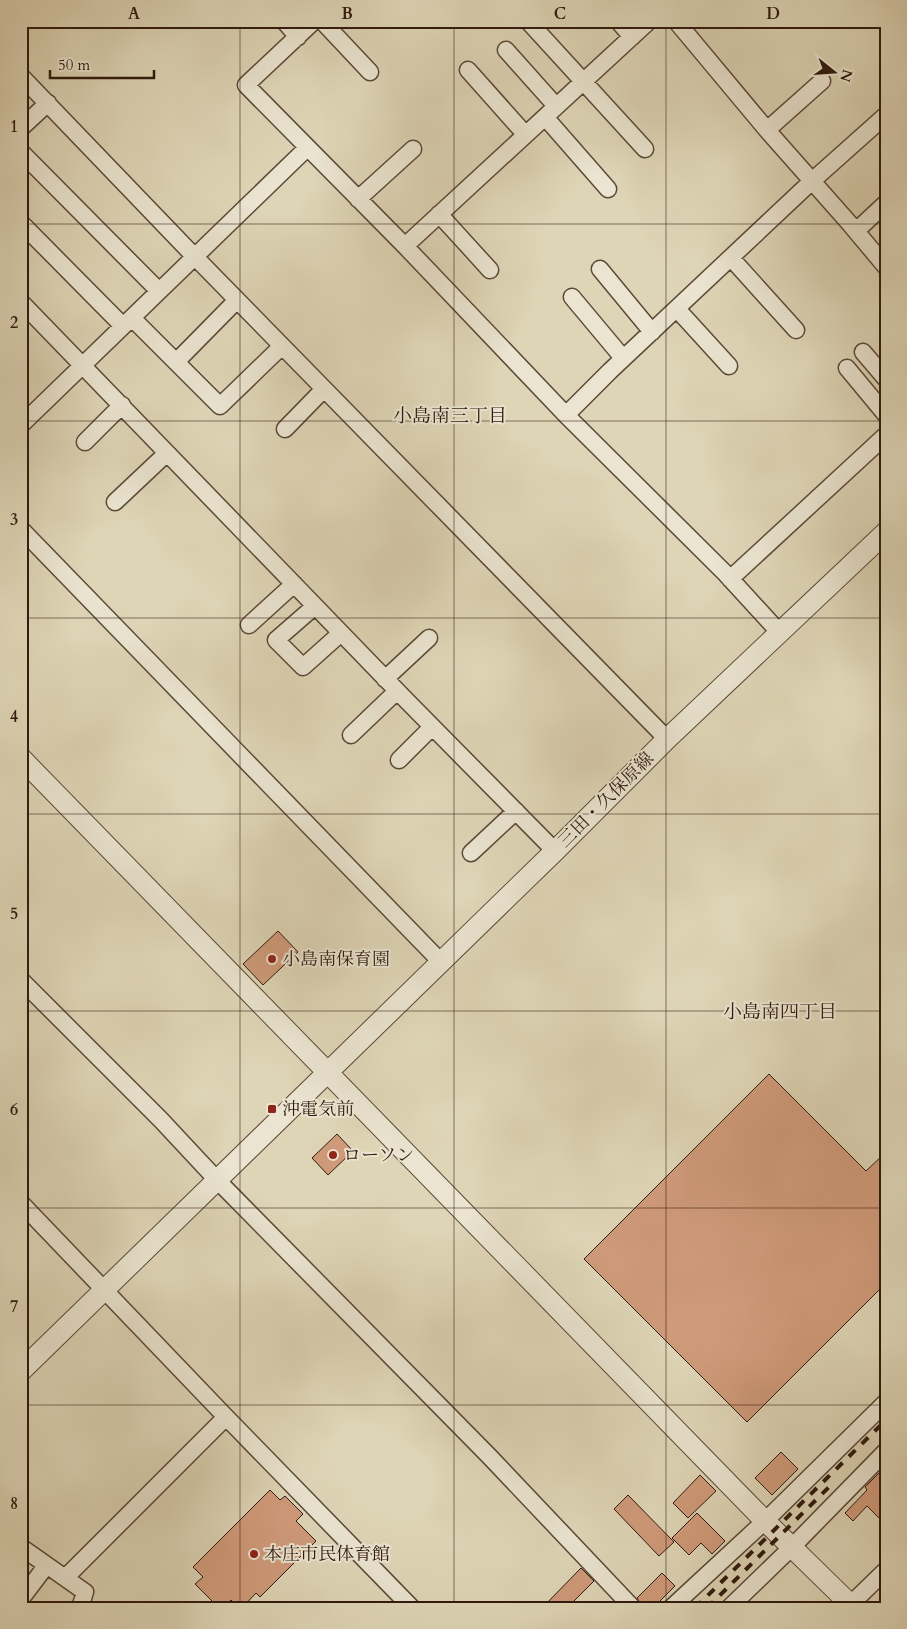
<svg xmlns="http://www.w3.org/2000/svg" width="907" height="1629" font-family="Cardo,'Noto Serif JP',serif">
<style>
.building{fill:#cf9a7a;stroke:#2f1a0f}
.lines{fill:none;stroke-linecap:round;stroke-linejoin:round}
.minor-casing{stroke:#5b4939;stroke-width:19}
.tertiary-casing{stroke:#5b4939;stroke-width:22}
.minor{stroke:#eae4d0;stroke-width:16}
.tertiary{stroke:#eae4d0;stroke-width:20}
.rail{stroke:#2f1a0f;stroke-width:4;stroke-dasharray:9 9;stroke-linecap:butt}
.grid{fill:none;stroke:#2f1a0f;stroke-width:1;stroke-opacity:0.55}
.poi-dot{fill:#8f2418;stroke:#eae4d0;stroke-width:2}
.labels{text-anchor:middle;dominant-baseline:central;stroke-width:4;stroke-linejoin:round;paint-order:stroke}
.street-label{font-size:18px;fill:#2f1a0f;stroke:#eae4d0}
.poi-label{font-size:18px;fill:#2f1a0f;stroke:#eae4d0;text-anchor:start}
.neighbourhood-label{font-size:19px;fill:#2f1a0f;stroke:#eae4d0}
.neatline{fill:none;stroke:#2f1a0f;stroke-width:2}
.grid-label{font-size:16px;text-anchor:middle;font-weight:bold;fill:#2f1a0f}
</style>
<rect width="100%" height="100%" fill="#ded5b6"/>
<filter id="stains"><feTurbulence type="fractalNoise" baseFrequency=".004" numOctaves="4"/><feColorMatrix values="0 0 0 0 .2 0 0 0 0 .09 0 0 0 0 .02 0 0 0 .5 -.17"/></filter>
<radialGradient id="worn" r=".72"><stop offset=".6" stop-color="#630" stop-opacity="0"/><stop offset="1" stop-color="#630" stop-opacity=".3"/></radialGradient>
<path class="building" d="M278,931L298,952L263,985L243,964Z
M769,1074L866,1171L886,1152V1283L747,1422L584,1259Z
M337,1134L353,1151L328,1175L312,1158Z
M781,1452L798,1469L772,1495L755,1478Z
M886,1466V1481L880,1488L886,1493V1525L867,1506L853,1521L845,1513L867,1490L865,1487Z
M700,1475L716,1491L688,1518L673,1503Z
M270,1490L280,1500L285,1496L303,1514L296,1521L316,1541L260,1597L256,1593L242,1608H238L231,1600L223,1608H219L195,1584L203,1577L193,1567Z
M628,1495L674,1542L659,1556L614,1509Z
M697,1513L725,1541L712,1554L701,1543L689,1555L672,1538Z
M581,1568L594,1581L567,1608H542Z
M662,1573L675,1586L653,1608H643L637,1598Z"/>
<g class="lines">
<g class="minor-casing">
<path id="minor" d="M284,21L298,37
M314,21L246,85L405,246L566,415L725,573L779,632
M322,21L370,72
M528,21L645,149
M618,21L632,37
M676,21L767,130L850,224L886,267
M506,50L556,106
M468,70L525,134
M21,76L195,257L667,739
M545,117L608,189
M21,128L48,103
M767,130L822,81
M21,152L159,291
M358,199L413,149
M439,214L490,270
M21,223L123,326
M856,231L886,203
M405,246L649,21
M731,258L796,330
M600,269L652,332
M572,297L623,358
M21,302L407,701L555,851
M677,309L729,366
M132,318L220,406L282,346
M863,352L886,379
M176,362L237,300
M847,368L886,415
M566,415L610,371L812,181L886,115
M21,425L307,148
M285,429L324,389
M85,442L122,405
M115,502L167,453
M21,529L441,962
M730,579L886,435
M315,606L276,640L303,667L341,633
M249,625L294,584
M385,679L429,638
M351,735L397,691
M399,760L432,727
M471,853L516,811
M21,980L161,1120L217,1180L489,1456L633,1608
M21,1203L226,1417L412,1608
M21,1547L85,1592L80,1608
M65,1578L226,1417
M21,1599L46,1566
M851,1604L886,1570
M671,1608L765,1521L886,1402
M729,1608L792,1547L886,1451"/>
</g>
<g class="tertiary-casing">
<path id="tertiary" d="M21,758L765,1521L854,1608
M21,1371L555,851L667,739L886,532"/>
</g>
<use href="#minor" class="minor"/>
<use href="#tertiary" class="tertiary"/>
<path class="rail" d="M695,1608L886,1420
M707,1608L833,1483"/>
</g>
<path class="grid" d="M240,21V1608M454,21V1608M666,21V1608M21,224H886M21,421H886M21,618H886M21,814H886M21,1011H886M21,1208H886M21,1405H886"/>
<g class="poi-dot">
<circle cx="272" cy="959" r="5"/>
<rect x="267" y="1104" width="10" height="10" rx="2.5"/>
<circle cx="333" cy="1155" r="5"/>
<circle cx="254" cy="1554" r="5"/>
</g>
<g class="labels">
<g class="street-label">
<text transform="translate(606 800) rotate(-45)">三田・久保原線</text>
</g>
<g class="poi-label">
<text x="282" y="959">小島南保育園</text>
<text x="282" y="1109">沖電気前</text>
<text x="343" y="1155">ローソン</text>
<text x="264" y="1554">本庄市民体育館</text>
</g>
<g class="neighbourhood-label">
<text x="450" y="416">小島南三丁目</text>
<text x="780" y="1012">小島南四丁目</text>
</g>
</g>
<rect width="907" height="1629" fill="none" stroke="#ded5b6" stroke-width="55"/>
<g transform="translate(834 72) rotate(107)" stroke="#eae4d0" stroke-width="4" paint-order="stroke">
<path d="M0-4L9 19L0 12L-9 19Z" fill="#2f1a0f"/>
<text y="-8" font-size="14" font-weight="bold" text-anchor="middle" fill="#2f1a0f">N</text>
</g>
<path d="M50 70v8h104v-8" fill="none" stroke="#2f1a0f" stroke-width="2.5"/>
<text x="58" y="70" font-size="15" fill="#2f1a0f" stroke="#eae4d0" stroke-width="4" paint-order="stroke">50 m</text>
<rect x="28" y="28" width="852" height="1574" class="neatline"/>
<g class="grid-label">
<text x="134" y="19">A</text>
<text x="347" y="19">B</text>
<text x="560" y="19">C</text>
<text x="773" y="19">D</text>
<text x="14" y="132">1</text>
<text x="14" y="328">2</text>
<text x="14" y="525">3</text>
<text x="14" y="722">4</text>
<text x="14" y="919">5</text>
<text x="14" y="1115">6</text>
<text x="14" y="1312">7</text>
<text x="14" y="1509">8</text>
</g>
<rect width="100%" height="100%" filter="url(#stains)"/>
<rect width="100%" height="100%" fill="url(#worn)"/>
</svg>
